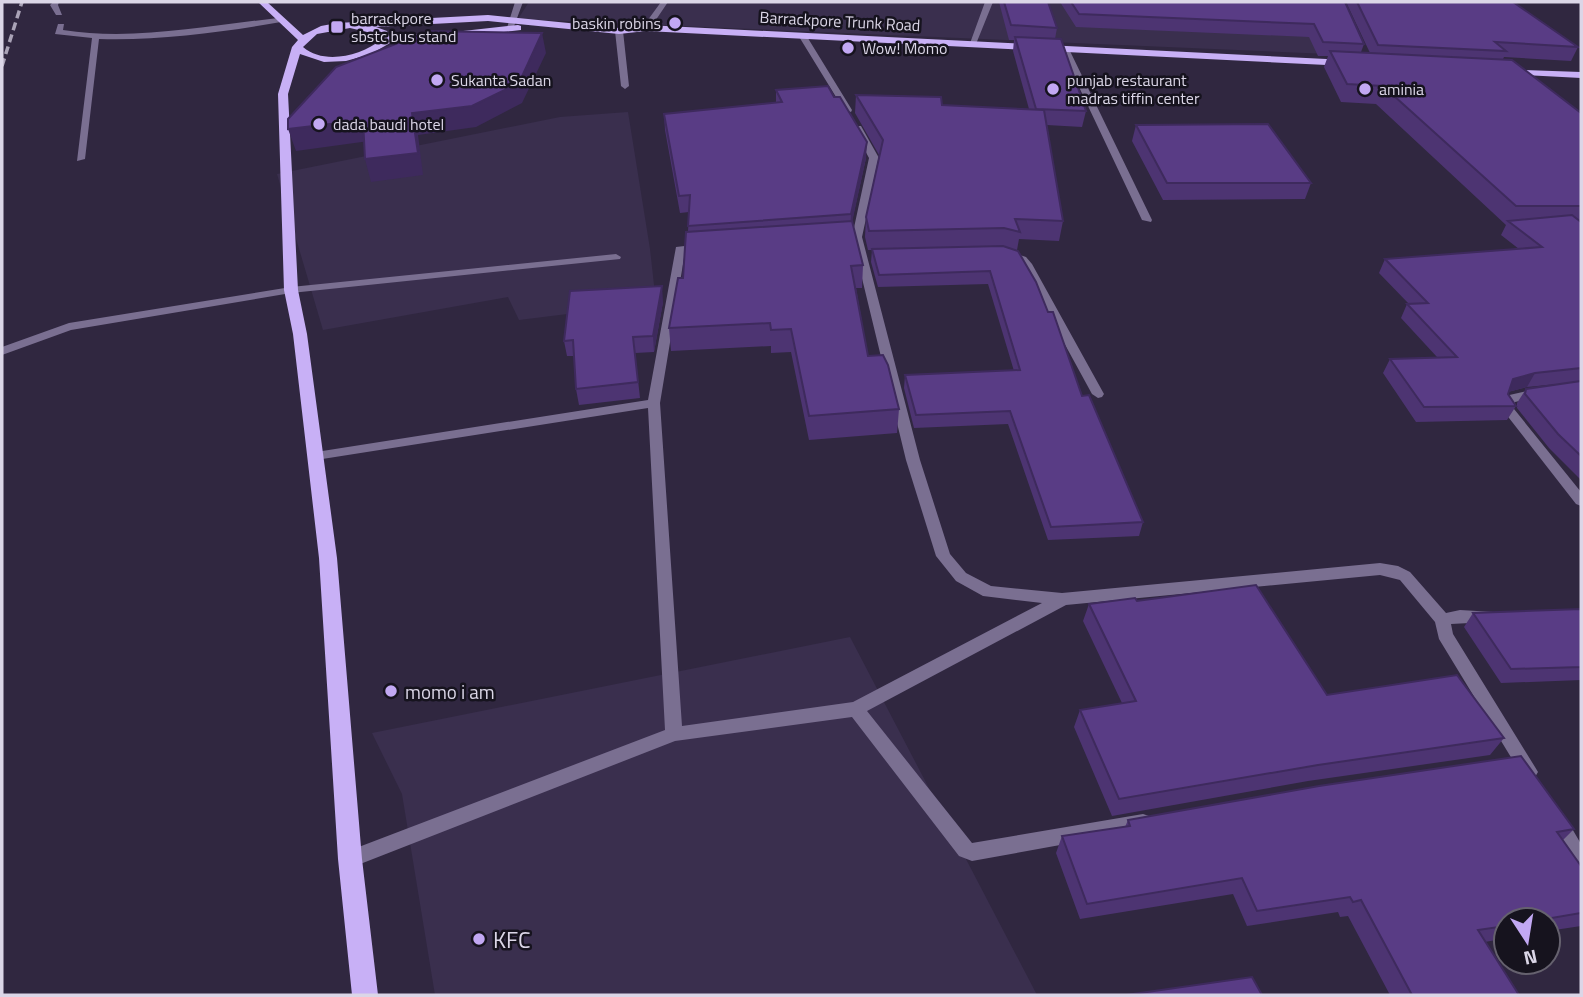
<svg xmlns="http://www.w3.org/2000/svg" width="1583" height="997" font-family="'Titillium Web',sans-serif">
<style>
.built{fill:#3a2f4e}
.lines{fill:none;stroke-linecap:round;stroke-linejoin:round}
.service{fill:#7a6f91;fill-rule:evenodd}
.minor{fill:#7a6f91;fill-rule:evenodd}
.primary{fill:#c8b0f6;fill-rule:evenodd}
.rail{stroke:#aaa3b7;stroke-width:3.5;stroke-dasharray:8 4.5;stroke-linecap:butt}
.wall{fill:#4d3472}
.shaded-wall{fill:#3e2a5d}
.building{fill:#593c85;stroke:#3e2a5d;stroke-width:2}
.poi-dot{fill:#c2a8f3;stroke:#16131e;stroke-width:2.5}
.labels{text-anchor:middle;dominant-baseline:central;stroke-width:5;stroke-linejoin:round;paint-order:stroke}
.far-poi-label{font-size:16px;fill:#dbd6e7;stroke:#16131e;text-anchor:start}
.far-street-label{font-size:16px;fill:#dbd6e7;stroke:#16131e}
.poi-label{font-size:19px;fill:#dbd6e7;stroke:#16131e;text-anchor:start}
.near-poi-label{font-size:23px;fill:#dbd6e7;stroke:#16131e;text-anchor:start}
</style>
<rect width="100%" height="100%" fill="#302740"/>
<path class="built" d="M529,2H1330L1352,55L518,19Z
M628,112L650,249L656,303L519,320L508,297L323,330L277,174L560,117Z
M850,637L1037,995H435L402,794L372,733Z"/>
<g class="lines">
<path class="service" d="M53,2H59L58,5L62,15H56L50,5Z
M616,254L621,257L620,259L291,293L71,330L2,355V347L69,323L291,287Z"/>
<path class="minor" d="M515,2H523L513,29L506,31Z
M661,2H668L649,30H643L642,28Z
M985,2H993L976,44L969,46Z
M278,18L282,20L281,22C224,32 157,41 99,39L85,159L77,161L92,38L55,34L58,24H64L63,30C133,41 206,26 278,18Z
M619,29L623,31L629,86L625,89L621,86L615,31Z
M799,33L806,35L852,110L851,112L844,110L798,35Z
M1062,47L1069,49L1152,220L1151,222L1142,220L1061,49Z
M855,126H861L879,158L862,237L920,460L950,554L966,573L991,586L1062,593L1380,563L1398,566L1410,572L1446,613L1460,610L1494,612L1496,616L1494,620L1488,622L1451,624L1453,634L1535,767L1538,772L1535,777L1529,780L1523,777L1439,639L1435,622L1400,580L1380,575L1066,605L867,711L972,843L1143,814L1149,816L1152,822L1149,828L1143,830L972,861L959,856L852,717L675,741L350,868L343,865L341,859L343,853L665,730L648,408L316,460L309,456L316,452L648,400L676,247L702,244L707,247L702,250L685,252L660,403L682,726L853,702L1042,603L983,596L956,581L936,556L906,460L852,237L869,158L853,128Z
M1008,251L1026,257L1032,264L1104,394L1102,397L1098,398L1092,394L1022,266L1003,254Z
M1541,388L1545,389L1547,392L1545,395L1515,402L1514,409L1581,492V506L1576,504L1502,409L1505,396Z
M1557,811L1563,813L1581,844V870L1574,867L1548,819L1551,813Z"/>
<path class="primary" d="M258,2H267L303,35L321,26L337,23L488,15L619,28L646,25L1347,60L1352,63L1347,66L646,31L619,34L488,21L376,27L387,31L390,37L435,33L440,36L435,39L390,43L371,54L346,61L324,62L300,54L288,94L298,290L307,334L337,558L362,859L378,995H352L338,859L319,558L293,334L284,290L278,94L292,47L298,40ZM350,28L380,35L381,40C360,56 324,65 303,47L317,34Z
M518,25L521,26V30L463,37L458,34L463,31Z
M1500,69L1581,72V78L1504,74L1499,71Z"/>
<path class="rail" d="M2,66L22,2"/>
</g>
<path class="wall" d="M999,2H1048L1057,28L1055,39L1086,111L1082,127L1047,125L1063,221L1059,241L1019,239L1017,250L1082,396L1143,522L1139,536L1048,540L1008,424L914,428L904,388L905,375L1014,371L988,284L878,287L871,262L872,250H868L865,237L866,217L879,155L855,113L856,95L942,105L1029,109L1013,51L1014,40H1009Z
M1060,2H1345L1364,44L1361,52L1370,53L1346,2H1513L1578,47L1571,61L1504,57L1503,59L1581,113V480L1549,448L1517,408V403L1526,389L1568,383L1527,387L1508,392V394L1516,406L1507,420L1416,422L1383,373L1390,359L1437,357L1401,318L1407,304H1409L1379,273L1385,259L1519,249L1501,235L1506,225L1376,104L1341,102L1324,67L1328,56H1318L1309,37L1076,27Z
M776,90L866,158L852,221L863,265L862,288H856L868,356L899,409L897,433L809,440L791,352L771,353V346L671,351L669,328L683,278L688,232L689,212L680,213L665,130L664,114L776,103Z
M1136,125L1311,183L1305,199L1163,200L1132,141Z
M663,302L654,352L635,353L640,398L579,405L576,389L574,356H567L564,341Z
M1137,601L1327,695L1504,738L1490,755L1308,781L1112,816L1074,727L1080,710L1122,703L1083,621L1089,604Z
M1581,609V680L1501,683L1464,627L1473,613Z
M1128,820L1574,829L1563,840L1581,866V926L1548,931V920H1506V938L1485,942L1519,995H1390L1348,916L1340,917L1338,912L1247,926L1233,894L1080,919L1056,853L1062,836L1125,827Z"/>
<path class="shaded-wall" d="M542,33L546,53L522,103L476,127L418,135L423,175L371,182L365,159L412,113Z
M363,120L369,141L296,151L288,129Z
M867,142L866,158L850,232L851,214Z
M662,286L663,302L654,352L653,336Z
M1535,373L1527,387L1504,393L1513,379Z"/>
<path class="building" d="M1004,2H1048L1057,28L1011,25Z
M1071,2H1345L1364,44L1323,42L1314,24L1079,14Z
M1357,2H1513L1578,47L1495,42L1506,51L1378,45Z
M429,31L542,33L519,83L472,106L412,113L418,153L365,159L363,120L288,129V119L336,67Z
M1015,37L1061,39L1086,111L1036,109Z
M1330,51L1512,60L1581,113V206H1516L1383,86L1347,84Z
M828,86L834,97H840L867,142L851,214L688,226L690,195L679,196L664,114L782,102L776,90Z
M856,95L941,97L942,105L1044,110L1063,221L1015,219L1020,232L1004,228L869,231L866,217L883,140Z
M1268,124L1311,183H1167L1136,125Z
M1572,215L1581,222V368L1535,373L1513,379L1508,394L1516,406L1424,407L1390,359L1457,357L1407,304L1428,303L1385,259L1542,247L1508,221Z
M852,221L863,265L851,266L868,356L883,355L888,365L899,409L809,416L791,329L771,330L770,323L669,328L678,278H683L686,232Z
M1003,246L1018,251L1036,282L1048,312H1053L1082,396L1089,395L1143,522L1051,527L1010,411L916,415L905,375L1020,370L990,271L879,275L872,249Z
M662,286L653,336L633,337L638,382L576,389L573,340L564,341L570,291Z
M1581,381V456L1558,434L1525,394L1526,389Z
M1256,585L1327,695L1457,675L1504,738L1318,765L1119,799L1080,710L1136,701L1089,604L1135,598L1137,601Z
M1581,609V667L1511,669L1473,613Z
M1521,756L1574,829L1557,832L1581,866V913L1540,920H1506V926L1478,930L1519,995H1412L1361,900L1353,902L1350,897L1257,911L1242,878L1087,904L1062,836L1130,826L1128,820L1319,786Z
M1252,977L1262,995H1126Z"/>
<g class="poi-dot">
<circle cx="675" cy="23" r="7"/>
<rect x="330" y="20" width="14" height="14" rx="3.5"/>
<circle cx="848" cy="48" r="7"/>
<circle cx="437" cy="80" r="7"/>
<circle cx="1053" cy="89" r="7"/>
<circle cx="1365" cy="89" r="7"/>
<circle cx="319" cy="124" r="7"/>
<circle cx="391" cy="691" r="7"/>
<circle cx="479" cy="939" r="7"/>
</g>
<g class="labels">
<g class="far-poi-label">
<text x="351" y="18">barrackpore<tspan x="351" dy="18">sbstc bus stand</tspan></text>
<text x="661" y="23" text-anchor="end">baskin robins</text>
<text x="862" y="48">Wow! Momo</text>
<text x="451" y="80">Sukanta Sadan</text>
<text x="1067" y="80">punjab restaurant<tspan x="1067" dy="18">madras tiffin center</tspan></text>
<text x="1379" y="89">aminia</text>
<text x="333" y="124">dada baudi hotel</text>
</g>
<g class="far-street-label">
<text transform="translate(840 21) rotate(3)">Barrackpore Trunk Road</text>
</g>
<g class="poi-label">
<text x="405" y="691">momo i am</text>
</g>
<g class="near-poi-label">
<text x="493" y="939">KFC</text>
</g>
</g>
<rect width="1583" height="997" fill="none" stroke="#dbd6e7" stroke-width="7"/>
<g transform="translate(1527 941) rotate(168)"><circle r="33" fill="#16131e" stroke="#65616e" stroke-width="2"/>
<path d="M0-5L12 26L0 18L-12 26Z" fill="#c2a8f3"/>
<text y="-10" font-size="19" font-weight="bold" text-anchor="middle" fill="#dbd6e7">N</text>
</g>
</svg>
